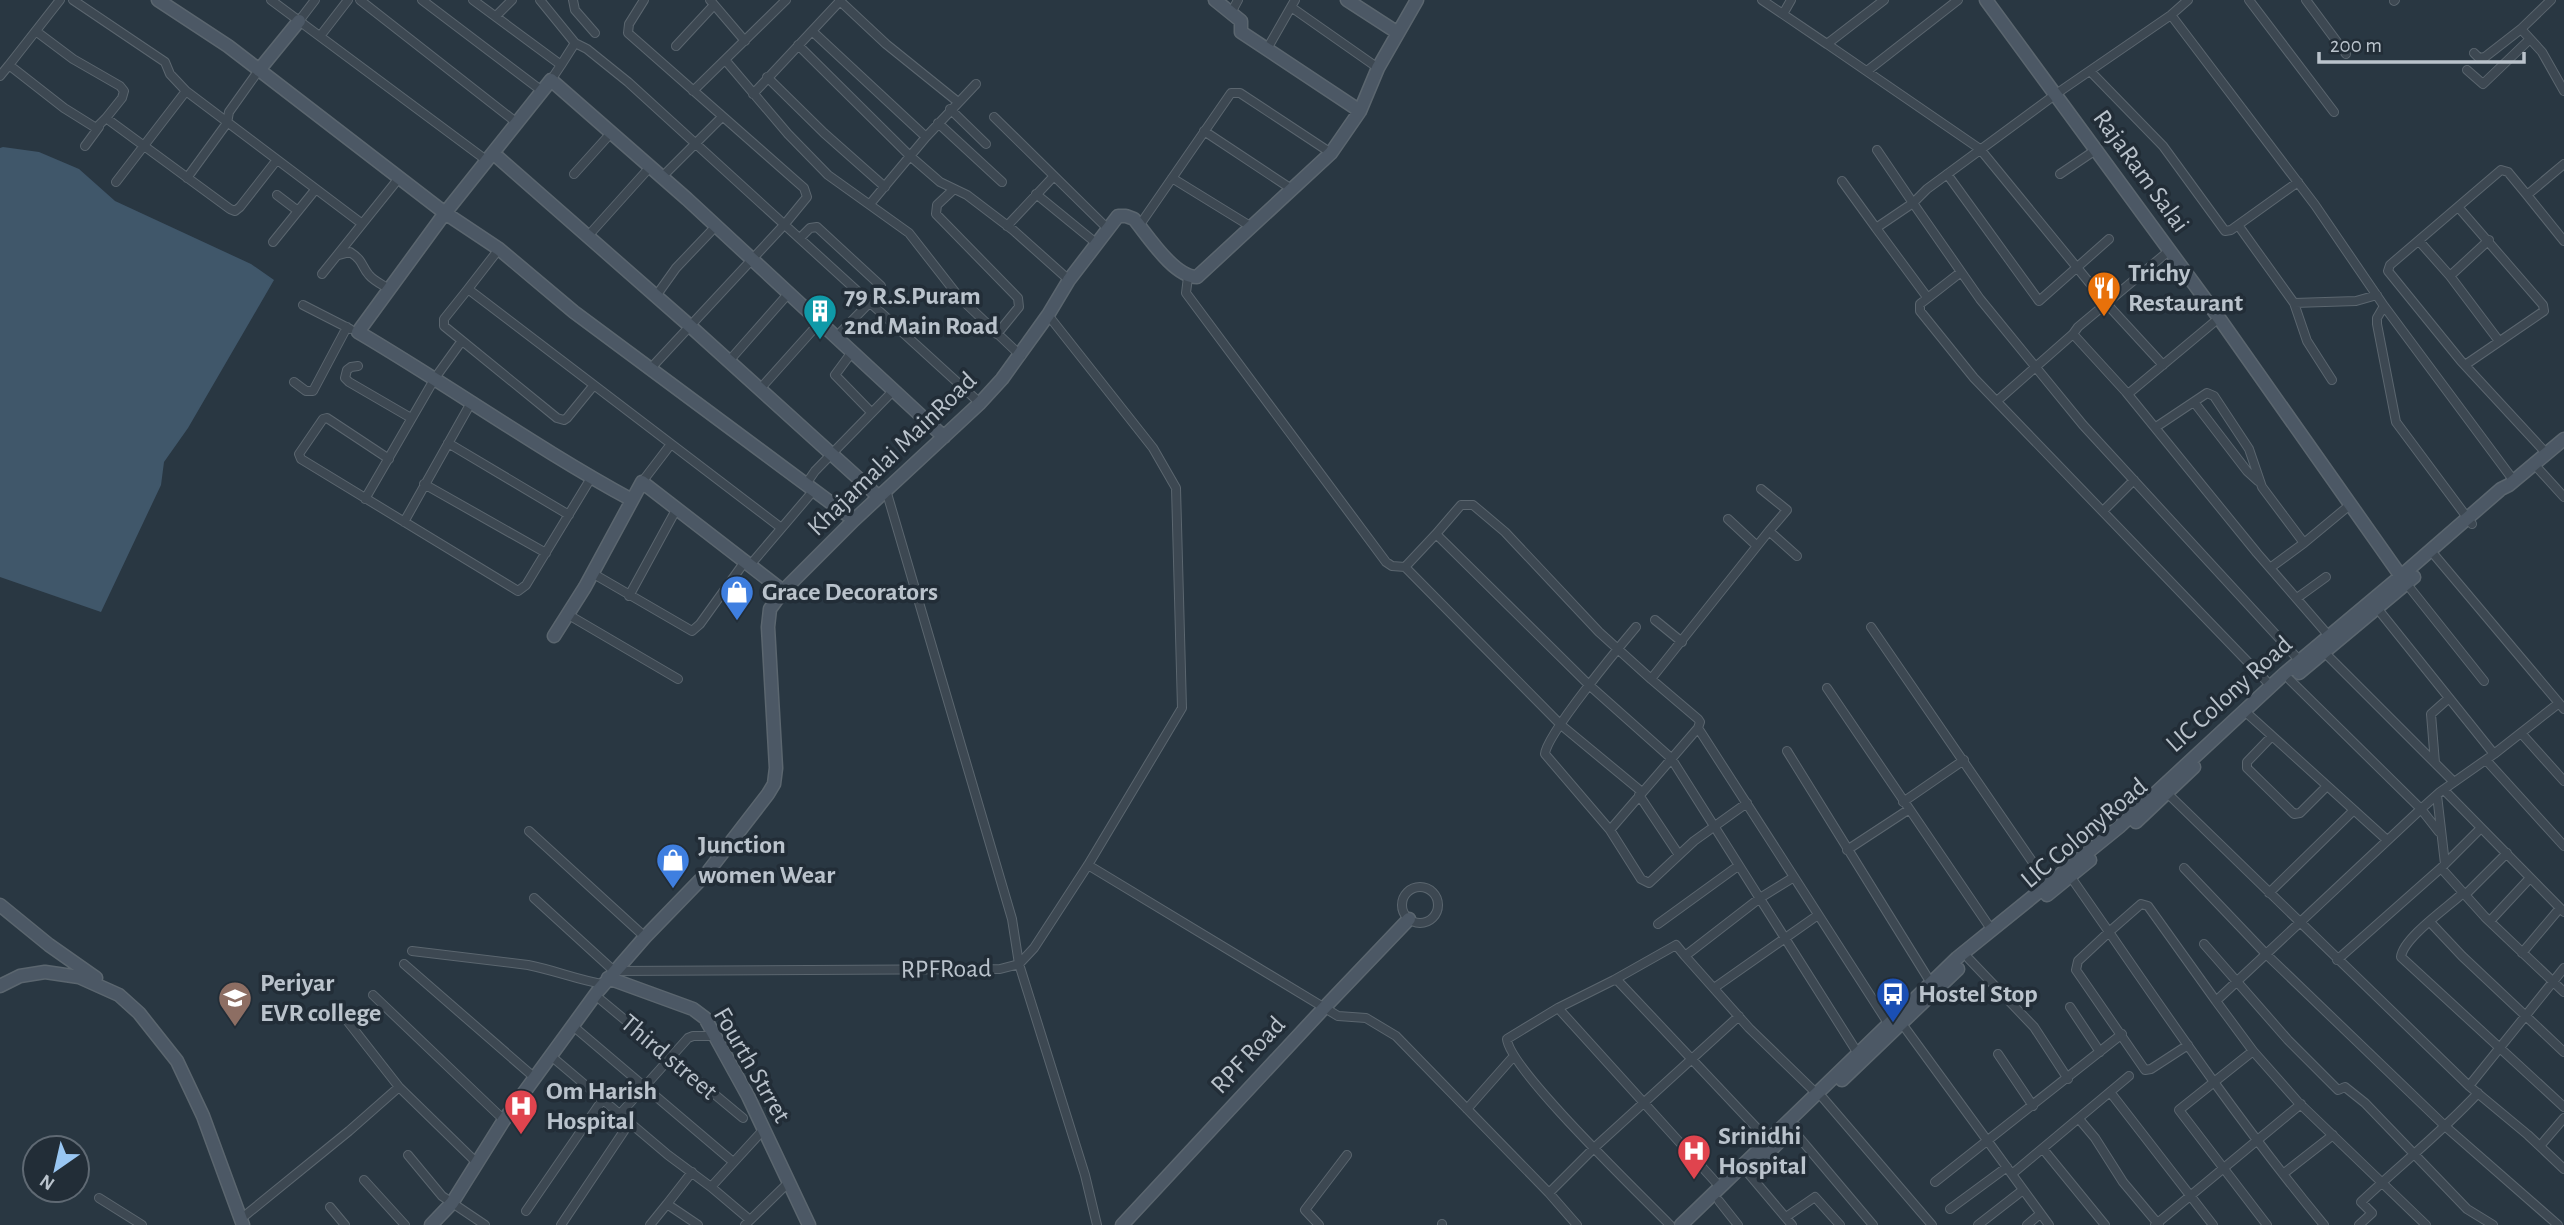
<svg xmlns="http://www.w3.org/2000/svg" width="2564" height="1225" font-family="'Alegreya Sans',sans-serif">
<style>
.water{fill:#40576a}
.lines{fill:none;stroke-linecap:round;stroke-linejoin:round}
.street-casing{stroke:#5b666f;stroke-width:10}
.secondary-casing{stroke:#5b666f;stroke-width:15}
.street{stroke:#3d4852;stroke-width:8}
.secondary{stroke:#4c5865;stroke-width:12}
.labels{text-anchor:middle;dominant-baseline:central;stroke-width:7;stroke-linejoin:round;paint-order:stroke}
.street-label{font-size:26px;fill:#bac3cc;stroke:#222d37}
.poi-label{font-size:26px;font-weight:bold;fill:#bac3cc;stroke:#222d37;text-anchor:start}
</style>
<rect width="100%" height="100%" fill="#293742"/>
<path class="water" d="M3,147L39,152L79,169L115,201L251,264L274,280L188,428L164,462L161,485L101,612L0,577V148Z"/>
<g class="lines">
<g class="street-casing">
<path id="street" d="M60,0L9,65L64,108L96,128L106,118
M73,0L165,62L170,74L186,91
M271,0L486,160
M360,0L517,123
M422,0L542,91
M473,0L561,65L551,80
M540,0L575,43L587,49L628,82L980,403
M573,0L575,10L595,33
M644,0L629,24L628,33L804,188L807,197L784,225L651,368
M710,0L745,41
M839,0L886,44L958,102
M1762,0L1827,44L1884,0
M2188,0L2171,15L2056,94L1927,189L1913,203L1980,299L2083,425L2300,661
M2249,0L2334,112
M2306,0L2346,54
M2551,0L2521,29L2542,52L2564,91
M2394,1L2395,0
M1291,7L1378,68
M1231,13L1238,0
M1783,14L1791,0
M2171,15L2315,205L2384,306L2514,481
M496,16L512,0
M299,21L315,0
M812,31L926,137
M37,32L73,59L120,86L124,91L122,98L106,118L230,209L235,211L240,207L276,161
M321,35L348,0
M1827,44L1980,149L2106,303L2163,365
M798,45L910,156L940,182L967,195L1013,230L1069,280
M676,46L714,5
M1267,49L1295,0
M2474,53L2479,58L2485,57L2521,29
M726,61L788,134L828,175L909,233L959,297L1021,356
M561,65L575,43
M2467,70L2483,84L2530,39
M1867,71L1958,0
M2090,71L2163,146L2225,231L2231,230L2298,182
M0,76L9,65
M767,77L824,133L885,187
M693,91L786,0
M753,94L840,1
M950,109L986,144
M994,117L1107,228
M938,123L1002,182
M1204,131L1293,190
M85,146L99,127
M1877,150L1913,203L1876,228L1927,297
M2564,164L2527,195L2564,241
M574,174L611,133
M1947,174L2039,301L2109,239
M2060,174L2097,149
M187,178L227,123L229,112L259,70
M661,178L722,117
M1172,178L1250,226
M1842,181L1876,228
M116,182L186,91L361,223
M954,189L937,205L936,214L1018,298L1019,307L997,334
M1036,194L1096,243
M277,195L298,211
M2527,195L2508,172L2501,170L2390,265L2388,271L2461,361L2546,453
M870,204L926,137L976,84
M2459,208L2543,305L2544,311L2465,365
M2238,225L2294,303L2307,341L2332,380
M1007,226L1054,176
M1139,226L1231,93H1240L1331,153
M588,236L650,167
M800,238L810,228L817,227L881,286L880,292L836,337
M2489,240L2450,276L2499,341
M2419,241L2450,276
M273,242L315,190
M499,249L468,289L780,527
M339,255L350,252C364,261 361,266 369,275C374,281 383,285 389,289
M1961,272L1920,304V311L1974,378L2271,686
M322,274L399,178
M1188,277L1186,293L1386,562L1392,566L1405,567
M468,289L444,319V326L557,418L564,420L567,418L594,385
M656,296L676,268L716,226
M2294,303L2356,301L2377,295
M303,305L350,329
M2384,306L2377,318V324L2396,422L2472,524
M1048,315L1153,448L1176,488L1182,708L1088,865L1034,948L1019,964L1085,1175L1097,1225
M2073,334L2078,327L2170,250
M852,352L835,375L871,412
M729,361L788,294
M358,366L351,367L347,370L345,378L349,382L411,418
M294,382L306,391H313L347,327
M760,389L820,322
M2128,394L2219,318
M1997,401L2073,334L2126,392L2257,553L2329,636
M2194,402L2247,471L2258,481
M2156,427L2207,393L2214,396L2249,449L2262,487L2304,543L2270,568
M448,443L569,515
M389,459L327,418L323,419L299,454L301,459L518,591L526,585L591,478
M2533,463L2564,497
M642,482L671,444
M424,484L546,553
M806,484L815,471L894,390
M1761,489L1787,510L1769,531
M365,499L435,378L461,342
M2103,511L2134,480
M1728,519L1757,546
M404,522L472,401
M1436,534L1405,567L1561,725L1642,792
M2304,543L2351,504
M2431,551L2564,709
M1797,556L1769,531L1651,679L1599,632L1505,532L1473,505H1461L1436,534L1589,685L1671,758L1857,1052
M751,564L814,490
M592,573L692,631L700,624L746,560
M2406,583L2484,681
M629,596L677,508
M2297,598L2326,577
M567,614L678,679
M1655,620L1682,642
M1636,627C1620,646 1546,735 1545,754L1610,830L1698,728
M1871,627L2047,883
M2324,652L2454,782
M1651,679L1698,719L1700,722L1698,728L1888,1023
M2290,680L2421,809L2439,832
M1827,688L1991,929
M2249,715L2387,840
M2521,733L2564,781
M2272,736L2247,762V768L2294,814L2300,813L2327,786
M1787,751L1931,983
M2494,754L2559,703
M2486,760L2564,846
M2435,763L2431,714L2449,698
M2444,790L2564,912
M2165,791L2469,1086L2528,1135L2564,1169
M1639,795L1679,855
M2437,795L2445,864
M1903,802L1964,760
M1610,830L1641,879L1649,883L1694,841L1747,803
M529,831L645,937
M1847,850L1908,810
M1088,865L1338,1016L1366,1018L1396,1036L1549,1193L1594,1148L1739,1016
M2184,868L2267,955L2446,1127L2558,1225
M2441,868L2485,917L2564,992
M2068,873L2109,932L2141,904L2148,906L2216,1001L2421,809L2440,792L2494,754L2377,608
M1794,877L1760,898L1685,956L1749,1028L1816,1093
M1402 905a18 18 0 1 1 36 0a18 18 0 1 1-36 0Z
M2269,893L2354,810
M2463,893C2448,907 2403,938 2401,957L2564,1107
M2465,895L2507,853
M534,898L614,971L1000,969L1019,964L1012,919L886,490
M2490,921L2530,878
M2430,922L2462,956L2564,1052
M1658,924L1738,866
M2204,944L2288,1040L2338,1090L2345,1087L2365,1103L2467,1209L2493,1225
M412,951L528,965C554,970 578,980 603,984
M2522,953L2560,908
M1969,959L2034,1027L2068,1079
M2337,960L2441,868L2481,828
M404,964L535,1078
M1614,980L1676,945L1685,956
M1714,988L1818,915
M373,995L504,1120
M595,995L743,1118
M2216,1001L2253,1051L2298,1102L2426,1225
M2070,1007L2100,1052
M1558,1008L1721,1188
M345,1018L399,1087L478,1164
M1900,1021L2049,1225
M573,1026L732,1161
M2188,1045L2151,1069L2145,1070L2076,970L2078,961L2109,932C2177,1031 2247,1132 2324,1225
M2253,1051L2179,1110L2267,1225
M1998,1054L2033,1106
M551,1056L668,1155L711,1187L764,1129
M2469,1086L2564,968
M2110,1092L2213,1225
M1823,1098L1932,1225
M1467,1109L1513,1057
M620,1114L688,1038L693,1036H715
M2079,1119L2095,1138L2123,1182L2159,1225
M1792,1129L1873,1225
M2540,1146L2564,1118
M2043,1149L2105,1225
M408,1155L442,1196L485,1225
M692,1172L667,1204L698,1225
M1748,1173L1792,1225
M2012,1174L2129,1076
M2283,1174L2333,1135
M364,1180L405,1225
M1935,1182L2122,1034
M711,1187L750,1220
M1549,1193L1577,1225
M99,1198L142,1225
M1719,1201L1738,1225
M330,1207L345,1225
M1950,1209L2007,1167
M526,1211L603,1099
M1786,1217L1815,1197L1840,1225
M242,1218L349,1131L399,1087
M561,1225L630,1122
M650,1225L667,1204
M745,1225L789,1182
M1319,1225L1305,1210L1347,1155
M1442,1225V1224
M1670,1225C1642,1196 1509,1069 1507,1039L1558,1008L1614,980L1618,981L1768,1140
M1978,1225L2023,1190
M2027,1225L2040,1214
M2155,1225L2301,1104
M2359,1225L2372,1213L2361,1202C2400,1165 2442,1132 2478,1093"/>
</g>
<g class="secondary-casing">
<path id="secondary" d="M158,0L228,46L445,213L358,332C450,386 538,449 632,500
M1215,0L1241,21V32L1360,111
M1347,0L1398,33
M1986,0L2219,318L2405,582
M259,70L299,21
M493,153L690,326L879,497
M854,520L574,312L499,249L445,213L551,80L687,199L944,437
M554,636L585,587L642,482L783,591
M2299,673L2414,577
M2136,822L2194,767
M2047,895L2090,860
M0,905L49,945L96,978
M608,978L693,1009L705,1018L748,1096L809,1225
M0,986L20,976L45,972L79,977L119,995L139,1013L177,1061L203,1116L243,1225
M1842,1080L1958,969
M1755,1166L1794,1127
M431,1225L452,1203L504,1120L598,991L645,937L707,873L768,794L774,784L776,768L768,627L770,609L783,591L854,520L980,403L1002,379L1048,315L1069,280L1118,216H1126L1134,219C1148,236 1174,277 1197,277L1331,153L1360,111L1378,68L1417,0
M1122,1225L1324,1008L1409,919
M1681,1225L1957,958L2119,827L2284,674L2401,576L2501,489L2509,485L2564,439"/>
</g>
<use href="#street" class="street"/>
<use href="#secondary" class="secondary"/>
</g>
<defs>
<g id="restaurant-pin" transform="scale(1.75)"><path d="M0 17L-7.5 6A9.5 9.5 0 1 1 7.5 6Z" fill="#e8710a" stroke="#222d37"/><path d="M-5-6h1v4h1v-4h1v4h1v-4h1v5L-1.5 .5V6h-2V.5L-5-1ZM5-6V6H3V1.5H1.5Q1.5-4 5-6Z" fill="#fff"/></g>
<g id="building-pin" transform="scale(1.75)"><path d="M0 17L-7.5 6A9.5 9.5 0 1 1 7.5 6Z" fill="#0f9aa8" stroke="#222d37"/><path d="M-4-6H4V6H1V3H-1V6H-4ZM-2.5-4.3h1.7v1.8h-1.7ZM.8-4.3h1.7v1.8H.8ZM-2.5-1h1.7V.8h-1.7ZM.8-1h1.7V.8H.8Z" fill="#fff"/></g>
<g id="shop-pin" transform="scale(1.75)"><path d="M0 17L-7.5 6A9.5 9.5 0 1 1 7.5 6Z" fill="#3f7fe0" stroke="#222d37"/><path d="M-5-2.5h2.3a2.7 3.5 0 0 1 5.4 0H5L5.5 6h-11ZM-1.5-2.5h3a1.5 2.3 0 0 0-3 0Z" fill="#fff"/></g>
<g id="bus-pin" transform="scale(1.75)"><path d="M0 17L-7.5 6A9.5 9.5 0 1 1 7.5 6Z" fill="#1a4fb4" stroke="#222d37"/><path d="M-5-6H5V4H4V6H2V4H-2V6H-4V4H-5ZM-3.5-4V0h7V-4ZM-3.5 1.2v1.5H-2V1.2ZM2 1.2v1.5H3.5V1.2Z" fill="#fff"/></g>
<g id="university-pin" transform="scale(1.75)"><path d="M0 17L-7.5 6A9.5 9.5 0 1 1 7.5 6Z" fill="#8d6e63" stroke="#222d37"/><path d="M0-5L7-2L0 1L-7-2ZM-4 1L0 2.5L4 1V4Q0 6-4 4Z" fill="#fff"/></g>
<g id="hospital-pin" transform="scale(1.75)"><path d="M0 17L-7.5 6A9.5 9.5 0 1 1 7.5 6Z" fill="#e0444e" stroke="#222d37"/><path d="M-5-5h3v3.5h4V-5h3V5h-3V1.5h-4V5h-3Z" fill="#fff"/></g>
</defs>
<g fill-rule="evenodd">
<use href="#restaurant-pin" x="2104" y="288"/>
<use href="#building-pin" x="820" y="311"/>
<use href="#shop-pin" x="737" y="592"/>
<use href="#shop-pin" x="673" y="860"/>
<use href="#bus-pin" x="1893" y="994"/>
<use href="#university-pin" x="235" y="998"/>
<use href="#hospital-pin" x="521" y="1106"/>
<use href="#hospital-pin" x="1694" y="1151"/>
</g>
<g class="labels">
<g class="street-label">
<text transform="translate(2141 171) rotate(54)">RajaRam Salai</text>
<text transform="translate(892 454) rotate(-44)">Khajamalai MainRoad</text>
<text transform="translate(2229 694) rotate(-42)">LIC Colony Road</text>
<text transform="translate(2084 833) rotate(-40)">LIC ColonyRoad</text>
<text transform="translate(946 969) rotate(-1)">RPFRoad</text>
<text transform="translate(1248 1055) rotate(-47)">RPF Road</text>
<text transform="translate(669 1057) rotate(40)">Third street</text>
<text transform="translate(752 1065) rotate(60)">Fourth Strret</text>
</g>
<g class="poi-label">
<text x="2128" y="273">Trichy<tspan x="2128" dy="30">Restaurant</tspan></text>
<text x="844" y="296">79 R.S.Puram<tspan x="844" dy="30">2nd Main Road</tspan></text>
<text x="762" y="592">Grace Decorators</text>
<text x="698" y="845">Junction<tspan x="698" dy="30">women Wear</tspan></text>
<text x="260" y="983">Periyar<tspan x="260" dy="30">EVR college</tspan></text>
<text x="1918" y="994">Hostel Stop</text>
<text x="546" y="1091">Om Harish<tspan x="546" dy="30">Hospital</tspan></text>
<text x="1718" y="1136">Srinidhi<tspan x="1718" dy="30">Hospital</tspan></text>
</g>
</g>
<g transform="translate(56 1169) rotate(214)"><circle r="33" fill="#222d37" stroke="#5f6973" stroke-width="2"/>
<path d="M0-5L12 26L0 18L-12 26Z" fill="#99c6f2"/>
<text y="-10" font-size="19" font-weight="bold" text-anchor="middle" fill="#bac3cc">N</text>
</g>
<path d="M2319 52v10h205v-10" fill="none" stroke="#bac3cc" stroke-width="3.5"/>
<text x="2330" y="52" font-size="21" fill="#bac3cc" stroke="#222d37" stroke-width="5" paint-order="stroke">200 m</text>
</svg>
